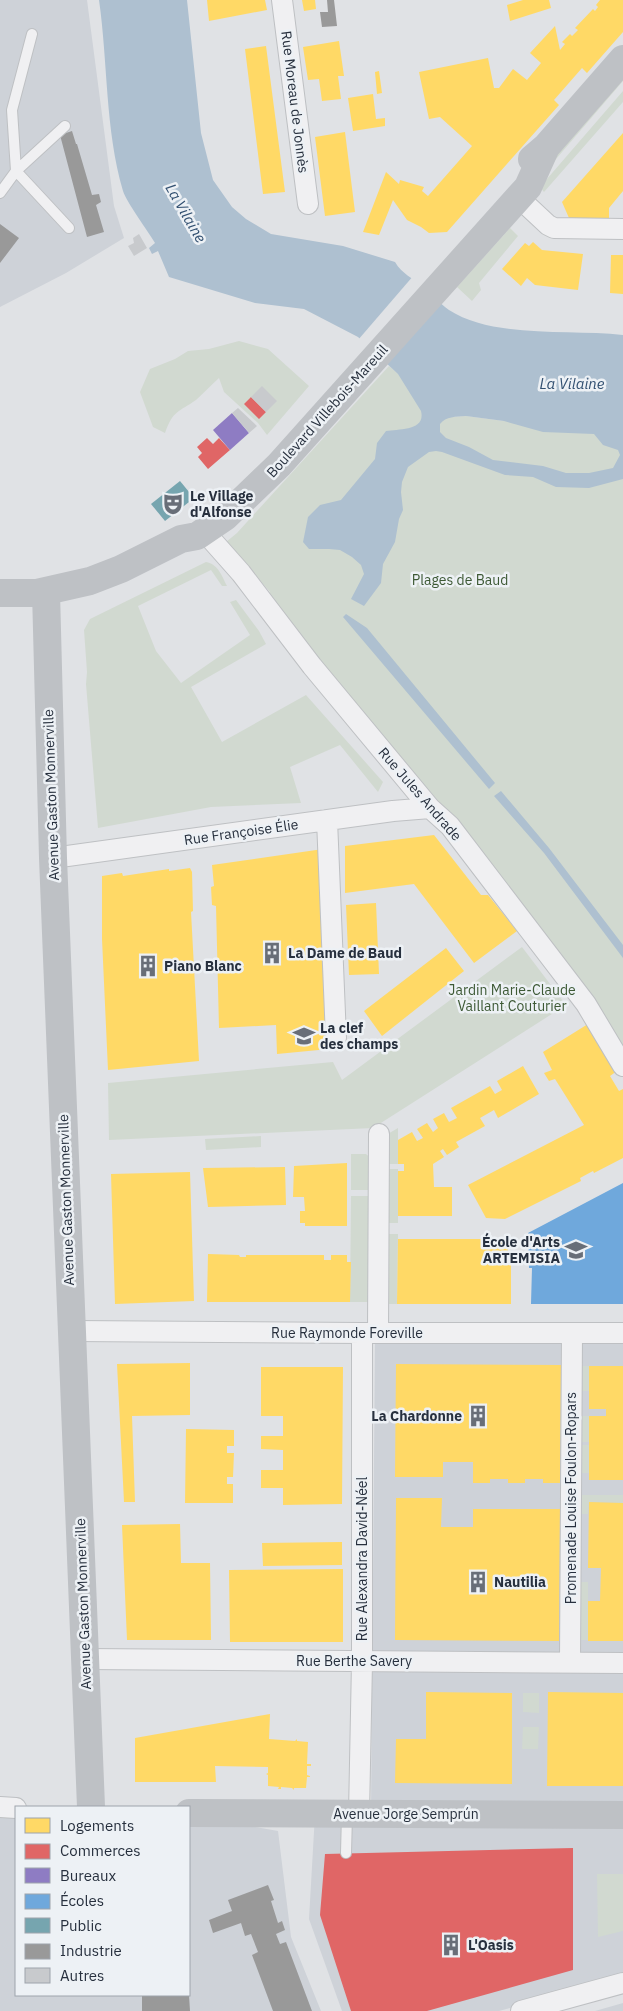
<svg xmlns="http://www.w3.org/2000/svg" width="623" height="2011" font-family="'IBM Plex Sans',sans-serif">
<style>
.built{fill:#ced2d8}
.green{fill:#d1d9d0}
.water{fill:#aec0d0;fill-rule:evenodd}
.pier{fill:#e0e2e5}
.homes{fill:#ffd966}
.shops{fill:#e06666}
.offices{fill:#8e7cc3}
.schools{fill:#6fa8dc}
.public{fill:#76a5af}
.industry{fill:#999}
.building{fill:#c8cacd}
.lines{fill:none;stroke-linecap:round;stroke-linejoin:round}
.lane-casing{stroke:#bec0c3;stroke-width:12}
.street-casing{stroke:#bec0c3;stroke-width:22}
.lane{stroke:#f0f0f2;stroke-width:10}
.street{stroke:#f0f0f2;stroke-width:20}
.secondary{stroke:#bec1c5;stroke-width:28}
.labels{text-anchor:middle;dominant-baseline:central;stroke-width:5;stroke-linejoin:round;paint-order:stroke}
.street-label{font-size:14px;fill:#27303e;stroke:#edf1f5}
.poi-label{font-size:14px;font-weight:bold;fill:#27303e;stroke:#edf1f5;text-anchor:start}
.park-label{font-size:14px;fill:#3d5935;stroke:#edf1f5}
.water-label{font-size:15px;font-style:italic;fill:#325071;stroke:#edf1f5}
</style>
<rect width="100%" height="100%" fill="#e0e2e5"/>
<path class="built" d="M0,0H87L114,206L124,238L66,273L0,307Z
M375,1344H623V1978L499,2011H342L309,1919L315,1814H371Z
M0,1815H16V1995H189V1817H201L278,1831L291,1937L321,2011H0Z
M623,2003V2011H595Z"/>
<path class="green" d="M623,73V81L550,166L548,158Z
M623,91V102L544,192L540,187Z
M510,228L518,236L479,283L481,290L472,301L457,287Z
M239,341L268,349L309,386L267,435L258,423L224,392L219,378C211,385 204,393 196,400C179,412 173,410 165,433L153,427L140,392L150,369L175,359L188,351L209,349Z
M389,366L449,417L466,416L504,421L623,426V1050L263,598L270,592L226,542L237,533Z
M206,562C218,564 222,576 227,586H222L211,570L138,606L156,651L181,683L250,635L230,602L236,600L259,631L266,644L191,687L222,742L306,695L383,782L378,792L340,745L290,767L301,803L211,807L98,828L86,684L87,672L84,630L90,619Z
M522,947L566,1005L373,1128L109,1140L108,1083L333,1062L342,1080Z
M398,1128V1164H386V1135Z
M261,1136V1147L206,1150L205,1139Z
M351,1154H366L374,1161V1190H351Z
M386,1169H398V1223H386Z
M351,1196H374L373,1302H350Z
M386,1234H398L397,1304H385Z
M575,1366H589V1391H575Z
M575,1416H589V1442H575Z
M575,1445H589V1473H575Z
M575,1495H623V1503L589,1502L588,1514H574Z
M574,1582H588V1640H574Z
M523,1693H539V1713L523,1712Z
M523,1727H539L538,1749H522Z
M597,1874H623V1931L598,1937Z"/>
<path class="water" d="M99,0H187L201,133L213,180L232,207L246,219L271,234L343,246L395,262C402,274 413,278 423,287C432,294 440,304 449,310C494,339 571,329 623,335V479L589,488L556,487L533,477L505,475L442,452L436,451L429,452L408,467L402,482L401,492L403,510L399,519L395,542L383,564L381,583L364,606L351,599L364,574L361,565L352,557L340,550L329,549H309L303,542L308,517L320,505L341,500L375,459L377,443L386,431C399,429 426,431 421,411L398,374L358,337L304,309L255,303L169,277L158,251L152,254L149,248L155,243C148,231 127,203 123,191C105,129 108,63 99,0ZM466,416L504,421L543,432L594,434L603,445L618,450L620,455L613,468L589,473H566L543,466L493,460L469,447L446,438L440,432V424C446,416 456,417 466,416Z
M346,614L367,628L495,783L489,789L343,617Z
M501,791L549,848L623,945V958L544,853L494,796Z"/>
<path class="pier" d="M414,275L441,299L375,357L358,340Z"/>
<path class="homes" d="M207,0H265L267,10L209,21Z
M302,0H315L316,9L304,11Z
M523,0H549L551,8L510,21L507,5Z
M600,0H623V32L587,73L582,68L554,100L559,105L447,232L429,233L421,227L407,220L393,200L379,235L363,232L386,172L399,184L400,180L424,187L422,191L428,196L472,146L440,117L429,119L419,72L488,58L494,88H499L513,69L527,80L541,63L530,53L555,26L560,50L565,44L562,42L570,34L572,36L578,30L575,28L593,9L595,11L598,7L596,5Z
M339,41L344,76H338L341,99L322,101L319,79L308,80L303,47Z
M266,46L285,192L263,194L245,49Z
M379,71L382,93L377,94L375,72Z
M373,94L376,119L385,118V126L353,131L348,98Z
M345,132L355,212L325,216L315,137Z
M623,133V191L609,208V218H569L562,202Z
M533,242L542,250L583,254L578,290L535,285L527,278L521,286L502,269L525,243L529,246Z
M611,255H623V294L610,293Z
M434,835L481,895H488L517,931L474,963L414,884L345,893V846Z
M323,849L329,1049L277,1054L276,1025L219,1028L216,906L212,905L211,887L214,886L212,865Z
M190,868L192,872L193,911L191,912L199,1061L108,1070L102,939V876L122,873L123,876L169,869V871Z
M376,903L379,974L349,975L346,905Z
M446,948L464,971L382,1036L364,1011Z
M588,1024L617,1071L610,1076L619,1091L623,1089V1158L594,1173L593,1171L580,1178L581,1181L505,1219L486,1218L468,1185L584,1125L555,1079L549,1081L544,1073L552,1070L543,1052Z
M523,1066L539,1094L498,1118L494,1110L480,1118L485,1126L456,1142L459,1147L447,1155L443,1149L440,1151L444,1157L433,1164L434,1187H452V1216H398V1171H404V1164H398V1140L412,1132L417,1141L423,1138L417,1129L427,1123L433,1132L438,1128L433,1119L444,1113L449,1122L457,1118L451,1108L490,1086L495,1094L502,1090L497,1081Z
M347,1163V1226H305V1223H300V1211H305L304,1197H293L294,1166Z
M285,1167L286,1205L208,1207L203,1168Z
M190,1172L194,1301L115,1304L111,1174Z
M398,1239H508V1260H511V1304H397Z
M208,1254L239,1255L240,1257H246V1255H324V1260H331V1255H347V1262H351L350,1302H207Z
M190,1363V1415L132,1416L135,1502H124L117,1364Z
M396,1364L561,1365L560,1483H543V1479H525V1483H508V1479H490V1483H473V1462H443V1477H395Z
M589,1366H623V1480H589V1416H606V1409H589Z
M261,1367H343L342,1504L283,1505V1488H261V1470H283V1450L261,1449V1436H283V1416H261Z
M186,1429L234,1430V1446H227V1453H234L233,1477H227V1484H233V1503H185Z
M396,1498H442L441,1527H473V1509H560L559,1641L395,1640Z
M589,1502L623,1503V1641H588V1601H600L601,1568H588Z
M180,1524L181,1563H210L211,1640H127L122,1525Z
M342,1542V1565L263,1566L262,1543Z
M343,1569V1642H230L229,1570Z
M426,1692L512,1693V1784L395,1783L396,1739H426Z
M548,1692L623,1693V1786H547Z
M270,1714L269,1739L295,1741L297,1739V1741L308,1742L307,1764H311V1766H307V1775L310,1776V1777H307L306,1788H294V1790L292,1788L281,1787V1789H278L279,1787L268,1786V1775L266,1774L268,1773V1767L215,1766L216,1782H135V1738Z"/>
<path class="shops" d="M251,397L266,412L259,419L244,404Z
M207,438L213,444L219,438L230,450L208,469L198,457L202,453L197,447Z
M573,1848V1970L427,2011H351L320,1915L325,1854Z"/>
<path class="offices" d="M232,413L249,433L230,450L213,430Z"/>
<path class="schools" d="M623,1183V1304H531L532,1268H529L528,1233Z"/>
<path class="public" d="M180,481L194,498L165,521L151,504Z"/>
<path class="industry" d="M327,0H334L337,26L322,27L320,12H328Z
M72,131L76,144H77L92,195L99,194L101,202L96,205L104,232L87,237L60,135Z
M0,224L19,238L0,263Z
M268,1885L274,1900L271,1901L278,1923L282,1921L285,1930L276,1934L280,1944L286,1942L312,2011H273L252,1955L258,1952L251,1934L245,1936L241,1923L213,1933L209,1920L232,1911L228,1900Z
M142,1995H189L190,2011H142Z"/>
<path class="building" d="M139,234L147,248L134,256L128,246L134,243L133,238Z
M262,386L277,401L266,412L251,397Z
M238,408L257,426L249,433L232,413Z"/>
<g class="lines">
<g class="lane-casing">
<path id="lane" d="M65,126L16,171L69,228
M0,193L16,171L12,110L32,34
M346,1853L347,1815"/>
</g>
<g class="street-casing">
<path id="street" d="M282,0L308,204
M518,197L548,225L554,228L623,229
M206,531L210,538L241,573L312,666L430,808L450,826L586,1004L623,1066
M327,820L336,1038
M53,858L393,811L430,808
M72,1331L362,1333H623
M378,1333L379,1134
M85,1659L623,1663
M570,1662L572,1333
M0,1807L16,1808
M359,1814L362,1662V1333
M521,2011L623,1983"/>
</g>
<use href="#lane" class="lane"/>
<use href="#street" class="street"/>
<path class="secondary" d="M532,159L546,147L623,59
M46,592L53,858L91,1807
M0,593H37L90,581L121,569L181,539L197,536L225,517L279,465L528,187L546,147
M189,1813L623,1815"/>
</g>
<defs>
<g id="theatre-bare" transform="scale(1.725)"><path d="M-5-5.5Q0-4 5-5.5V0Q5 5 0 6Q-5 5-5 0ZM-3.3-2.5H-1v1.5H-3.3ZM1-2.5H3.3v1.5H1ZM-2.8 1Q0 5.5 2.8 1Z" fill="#686e78" stroke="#edf1f5" stroke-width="2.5" paint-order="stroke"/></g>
<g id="building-bare" transform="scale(1.725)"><path d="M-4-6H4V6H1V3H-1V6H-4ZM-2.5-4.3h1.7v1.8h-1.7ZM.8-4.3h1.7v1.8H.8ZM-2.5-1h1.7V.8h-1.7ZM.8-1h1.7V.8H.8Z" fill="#686e78" stroke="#edf1f5" stroke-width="2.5" paint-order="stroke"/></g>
<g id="school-bare" transform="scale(1.725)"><path d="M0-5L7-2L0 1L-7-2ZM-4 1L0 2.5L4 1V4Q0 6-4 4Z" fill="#686e78" stroke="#edf1f5" stroke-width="2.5" paint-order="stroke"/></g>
<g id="university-bare" transform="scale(1.725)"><path d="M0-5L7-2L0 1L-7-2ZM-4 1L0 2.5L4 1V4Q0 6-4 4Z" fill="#686e78" stroke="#edf1f5" stroke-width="2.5" paint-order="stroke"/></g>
</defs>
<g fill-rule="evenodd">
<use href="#theatre-bare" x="173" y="504"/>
<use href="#building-bare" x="272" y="953"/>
<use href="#building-bare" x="148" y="966"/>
<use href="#school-bare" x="304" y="1036"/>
<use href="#university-bare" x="576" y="1250"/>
<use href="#building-bare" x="478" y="1416"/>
<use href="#building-bare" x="478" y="1582"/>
<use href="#building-bare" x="451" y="1945"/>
</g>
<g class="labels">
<g class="street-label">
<text transform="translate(295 102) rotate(83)">Rue Moreau de Jonnès</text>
<text transform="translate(327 411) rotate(-48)">Boulevard Villebois-Mareuil</text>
<text transform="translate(420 794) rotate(49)">Rue Jules Andrade</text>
<text transform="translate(51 795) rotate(-92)">Avenue Gaston Monnerville</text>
<text transform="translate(241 832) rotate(-8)">Rue Françoise Élie</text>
<text transform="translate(66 1200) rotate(-92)">Avenue Gaston Monnerville</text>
<text x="347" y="1333">Rue Raymonde Foreville</text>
<text transform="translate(571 1498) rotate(-90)">Promenade Louise Foulon-Ropars</text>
<text transform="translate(362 1559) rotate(-90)">Rue Alexandra David-Néel</text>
<text transform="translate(83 1604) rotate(-92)">Avenue Gaston Monnerville</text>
<text x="354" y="1661">Rue Berthe Savery</text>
<text x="406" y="1814">Avenue Jorge Semprún</text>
</g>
<g class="poi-label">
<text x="190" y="496">Le Village<tspan x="190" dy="16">d'Alfonse</tspan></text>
<text x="288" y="953">La Dame de Baud</text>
<text x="164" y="966">Piano Blanc</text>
<text x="320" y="1028">La clef<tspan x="320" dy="16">des champs</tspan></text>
<text x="560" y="1242" text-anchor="end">École d'Arts<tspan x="560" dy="16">ARTEMISIA</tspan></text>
<text x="462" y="1416" text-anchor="end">La Chardonne</text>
<text x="494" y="1582">Nautilia</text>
<text x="468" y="1945">L'Oasis</text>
</g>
<g class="park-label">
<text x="460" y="580">Plages de Baud</text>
<text x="512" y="990">Jardin Marie-Claude<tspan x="512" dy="16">Vaillant Couturier</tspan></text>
</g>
<g class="water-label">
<text transform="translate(186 213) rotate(60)">La Vilaine</text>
<text x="572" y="383">La Vilaine</text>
</g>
</g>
<rect x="15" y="1806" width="175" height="190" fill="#edf1f5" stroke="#9ea4ac"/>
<rect x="25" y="1818" width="25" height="15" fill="#ffd966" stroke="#9ea4ac"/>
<text x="60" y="1831" font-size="15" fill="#27303e">Logements</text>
<rect x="25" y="1844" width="25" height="15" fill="#e06666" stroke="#9ea4ac"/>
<text x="60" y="1856" font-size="15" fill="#27303e">Commerces</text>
<rect x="25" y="1868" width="25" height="15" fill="#8e7cc3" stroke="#9ea4ac"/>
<text x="60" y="1881" font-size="15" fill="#27303e">Bureaux</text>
<rect x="25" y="1894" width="25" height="15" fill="#6fa8dc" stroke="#9ea4ac"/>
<text x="60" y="1906" font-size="15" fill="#27303e">Écoles</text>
<rect x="25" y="1918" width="25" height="15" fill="#76a5af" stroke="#9ea4ac"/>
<text x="60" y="1931" font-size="15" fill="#27303e">Public</text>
<rect x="25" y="1944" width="25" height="15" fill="#999999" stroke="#9ea4ac"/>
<text x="60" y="1956" font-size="15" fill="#27303e">Industrie</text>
<rect x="25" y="1968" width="25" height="15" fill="#c8cacd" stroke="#9ea4ac"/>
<text x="60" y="1981" font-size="15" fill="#27303e">Autres</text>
</svg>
